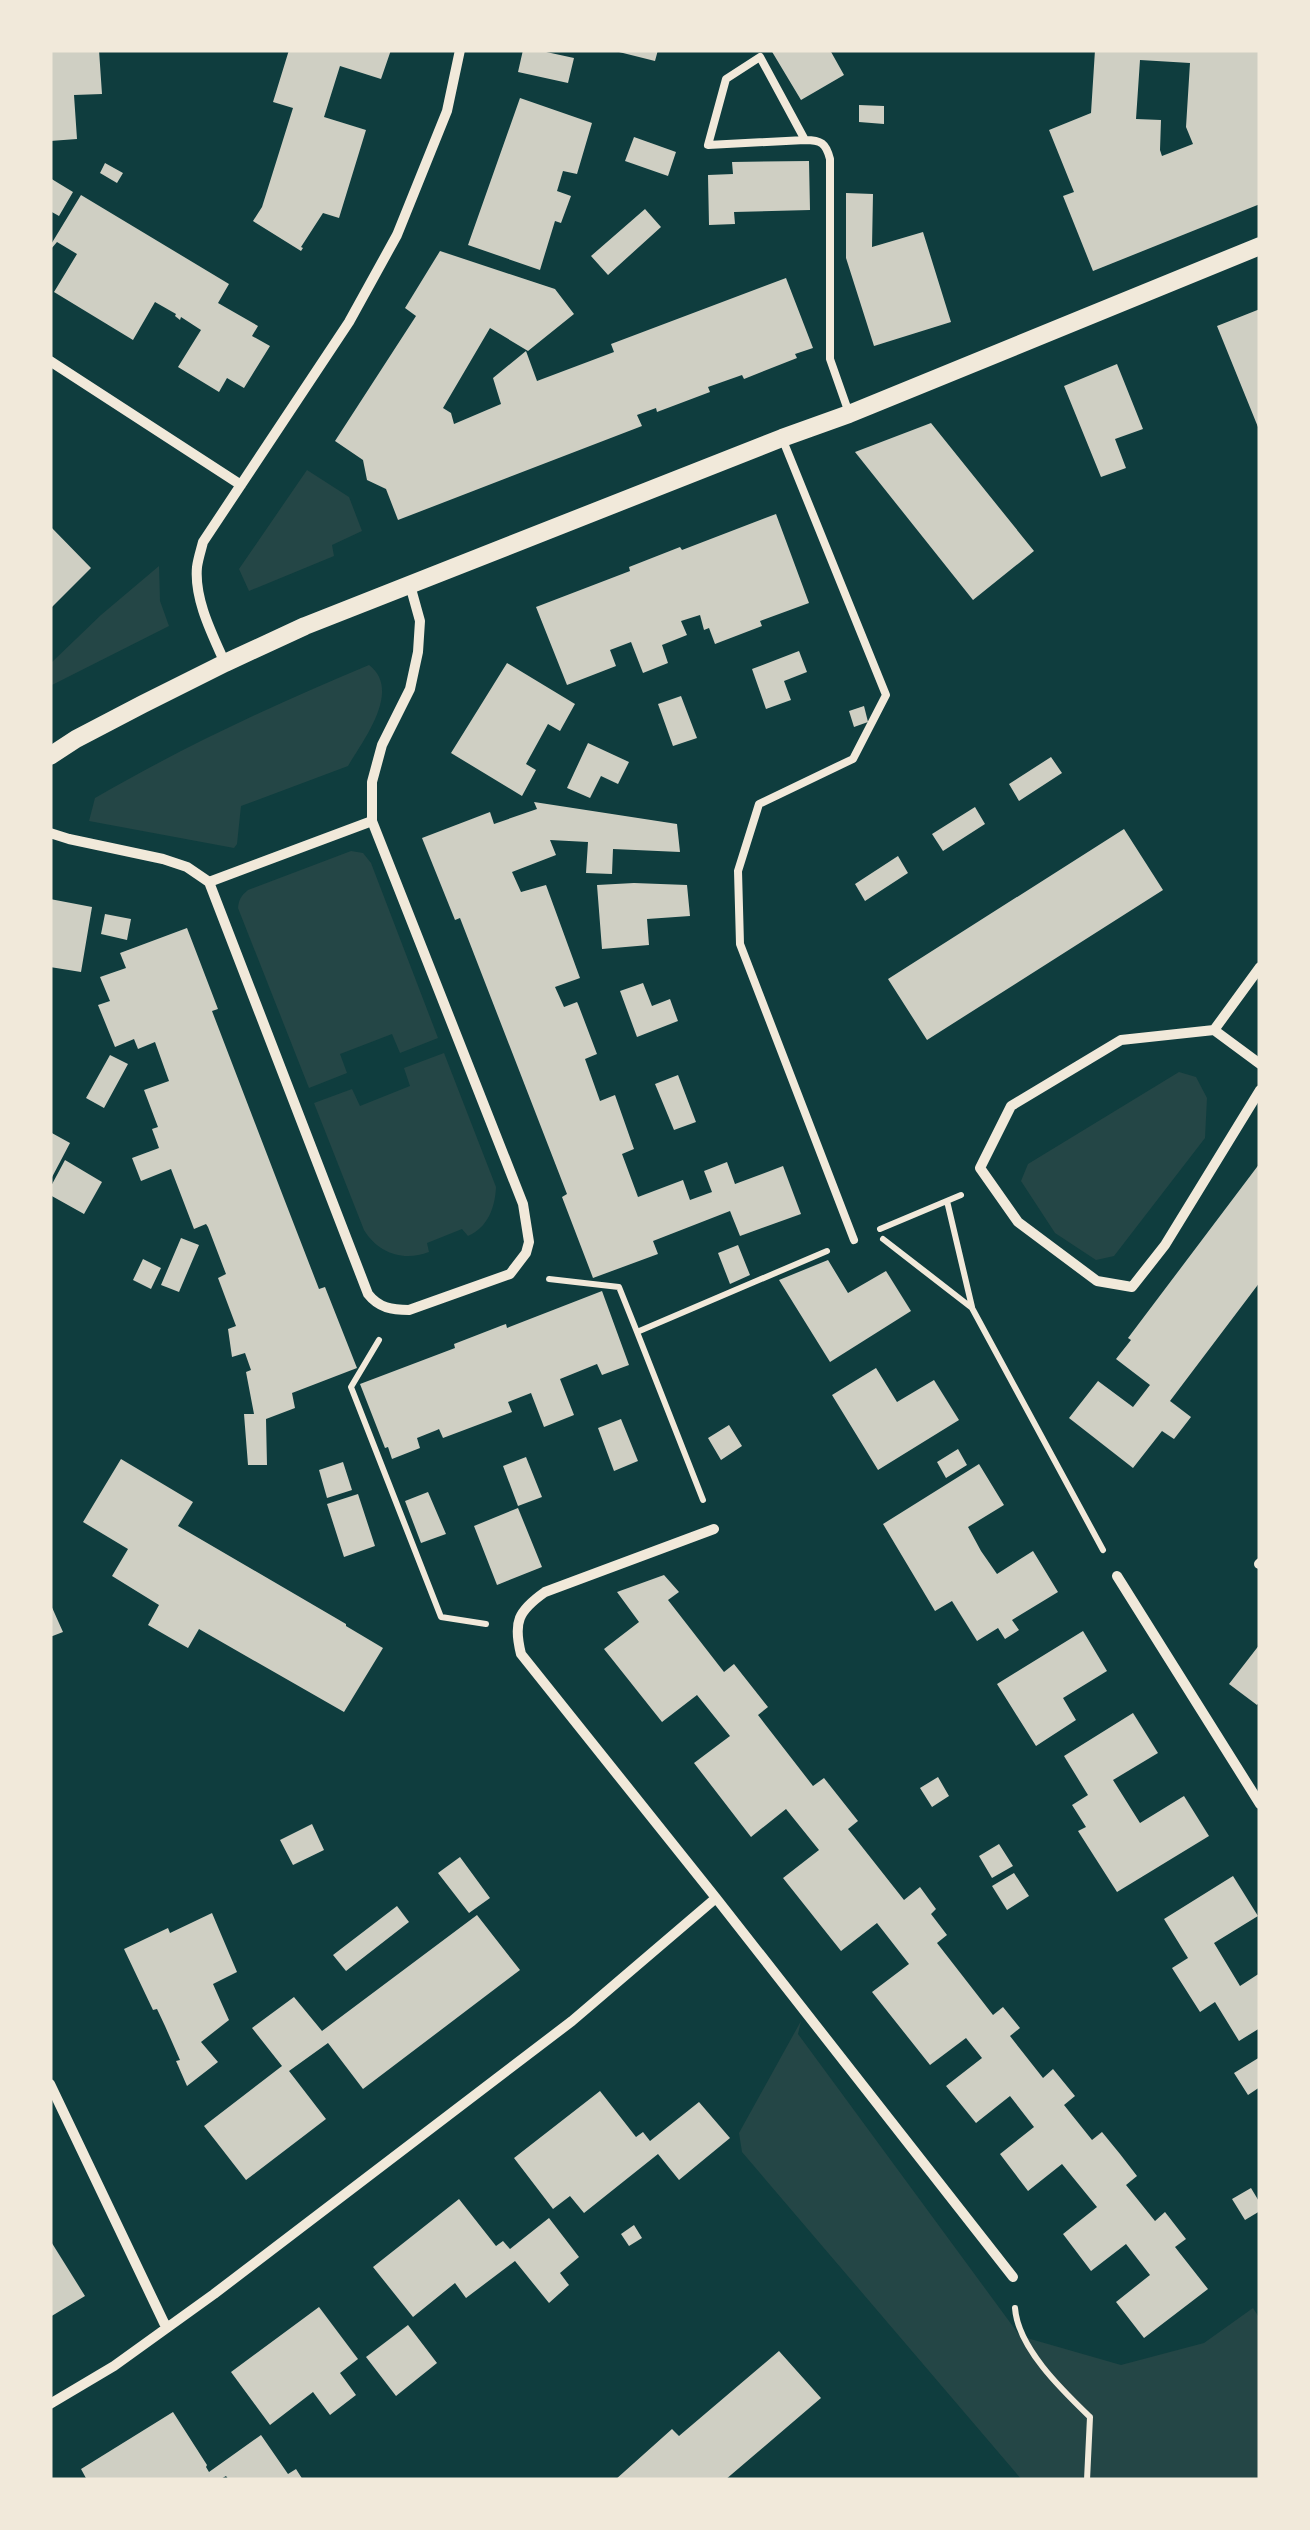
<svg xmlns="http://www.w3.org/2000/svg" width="1310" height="2530" font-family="'Nunito Sans',sans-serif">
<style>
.green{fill:#244646}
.building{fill:#cfcfc3;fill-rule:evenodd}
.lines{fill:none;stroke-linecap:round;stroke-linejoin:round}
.path{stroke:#f1e9da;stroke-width:6}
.service{stroke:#f1e9da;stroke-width:8}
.minor{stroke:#f1e9da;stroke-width:10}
.tertiary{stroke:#f1e9da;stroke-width:18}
</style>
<rect width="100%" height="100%" fill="#0f3d3e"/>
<path class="green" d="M307,470L349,497L362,531L332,545L334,556L249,591L239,569Z
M159,566L160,601L169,626L50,686V664L101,615Z
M369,665C402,690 364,739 348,766L241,806L237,844L234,848L89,821L95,798C183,747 275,704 369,665Z
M351,851L363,853L371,863L438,1038L400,1053L392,1034L340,1054L347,1073L309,1088L238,908C239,899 241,896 248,890Z
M444,1053L496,1187C495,1208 488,1227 468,1236L462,1229L427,1243L429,1252C403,1262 378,1253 364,1230L314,1103L352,1089L360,1106L410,1086L404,1068Z
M1179,1072L1196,1077L1207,1098L1205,1138L1114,1256L1096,1260L1055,1233L1021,1181L1028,1164Z
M801,2021L798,2034L1020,2336L1121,2365L1204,2343L1253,2308L1260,2319V2480H1022L742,2152L739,2133Z"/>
<path class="building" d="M50,50H99L102,94L74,95L77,139L50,141Z
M289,50H391L381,79L340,66L324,117L366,130L339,218L323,213L301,247L303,248L301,251L253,221L262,207L293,108L273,102Z
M523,50H537L574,58L568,83L518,72Z
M611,50H658L655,61Z
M771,50H830L844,75L801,100Z
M1095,50H1260V204L1093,271L1063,196L1074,192L1049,130L1091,113ZM1140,60L1190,63L1186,127L1193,144L1162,156L1160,150L1161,120L1136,119Z
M520,98L592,123L577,174L563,171L557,191L571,196L561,223L555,221L540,270L468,245Z
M859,105L884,106V124L859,122Z
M634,137L676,152L668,176L625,161Z
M809,161L810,210L734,212L735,224L709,225L708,175L733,174L732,162Z
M105,163L123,173L117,183L100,173Z
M50,178L73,192L59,216L50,211Z
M846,193L873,194L872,247L923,232L951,322L874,346L846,258Z
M81,195L229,284L218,303L258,326L252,336L270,346L244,388L227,378L219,392L178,367L201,330L181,317L180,320L175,316L176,314L155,302L133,340L54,292L77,254L57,242L51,249L50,246Z
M645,209L661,227L608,275L591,256Z
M440,251L555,289L574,314L528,351L490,328L443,408L451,413L454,424L501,404L493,378L526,351L537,381L614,352L611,344L786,278L813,348L795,354L797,358L744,379L742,375L708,387L710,392L657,412L656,408L637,415L642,426L398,520L386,489L367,480L363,460L335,441L416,316L405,308Z
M1260,309V432L1217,326Z
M1117,364L1143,429L1115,439L1126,468L1101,477L1064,386Z
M931,423L1034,551L973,600L855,452Z
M776,514L809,603L760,621L762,626L715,644L709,628L704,630L700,615L681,621L687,635L662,645L668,663L643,673L631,642L610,650L616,666L567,685L536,607L630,571L629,567L680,547L682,550Z
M50,526L91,568L50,609Z
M799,651L807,672L784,681L791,700L766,709L752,669Z
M507,663L575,704L560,731L548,724L526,764L536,770L522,796L451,753Z
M681,696L697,738L673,746L658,704Z
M864,706L868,722L854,727L849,711Z
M588,743L629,762L618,784L601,776L590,798L567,788Z
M1051,757L1062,773L1019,801L1009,784Z
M534,802L677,824L680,852L613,849L612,874L586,873L588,842L550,840L556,855L512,872L521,892L546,885L580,978L555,987L564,1007L577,1002L578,1004L597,1054L585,1059L600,1101L615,1095L634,1149L622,1154L638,1197L683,1180L690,1200L712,1192L704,1171L727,1162L735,1184L783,1166L801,1214L740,1236L730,1211L653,1241L658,1254L593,1278L562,1197L567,1194L460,918L455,920L422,838L490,812L494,824L537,809Z
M975,807L985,824L943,851L932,834Z
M1124,829L1163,890L927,1040L888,979Z
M898,856L908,873L865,901L855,884Z
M634,883L687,885L690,916L647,919L649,945L602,949L597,885Z
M50,899L92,907L81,972L50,967Z
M105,914L131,919L127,940L101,934Z
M187,928L218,1009L212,1011L283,1196L319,1289L325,1287L357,1368L292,1393L295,1408L266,1419L267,1465H248L244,1414H254L246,1372L251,1370L245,1353L232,1357L228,1329L236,1326L218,1278L226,1274L208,1227L206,1224L194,1229L171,1169L141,1181L132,1158L159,1148L152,1129L158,1127L144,1090L169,1081L155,1042L138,1049L134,1039L115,1047L98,1005L110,1001L100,977L126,968L120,953Z
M643,983L652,1006L670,999L678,1021L637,1037L620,991Z
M110,1055L128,1064L104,1108L86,1098Z
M678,1075L696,1122L674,1130L655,1084Z
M50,1132L70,1143L50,1181Z
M65,1160L102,1182L84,1214L50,1195V1188Z
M1260,1163V1282L1170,1401L1191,1417L1174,1439L1162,1431L1133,1468L1069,1418L1098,1381L1133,1407L1150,1385L1116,1359L1131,1340L1128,1338Z
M181,1238L199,1245L179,1292L161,1285Z
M738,1245L750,1275L730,1284L718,1253Z
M143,1259L161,1268L151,1289L133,1280Z
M828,1260L848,1293L886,1271L911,1311L830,1362L779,1280Z
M602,1291L629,1365L602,1375L597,1364L560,1379L574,1415L544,1427L531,1393L508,1402L512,1412L443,1438L439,1429L437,1430L417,1438L420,1448L392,1459L388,1447L385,1448L360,1384L455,1348L454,1344L503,1325L506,1324L507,1328Z
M876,1368L897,1402L934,1380L959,1420L878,1470L832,1395Z
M621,1419L638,1461L614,1471L598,1428Z
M729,1425L742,1446L721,1460L708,1438Z
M958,1449L967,1465L946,1478L937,1462Z
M526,1457L542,1497L518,1506L503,1466Z
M121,1459L193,1502L178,1526L346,1624V1626L383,1648L344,1712L199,1629L188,1648L148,1625L159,1605L112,1576L128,1549L83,1522Z
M343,1462L352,1490L327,1498L319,1470Z
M979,1464L1004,1505L968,1527L981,1551L997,1574L1033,1551L1058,1592L1012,1620L1019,1630L1005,1639L998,1628L977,1641L952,1601L935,1611L883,1524Z
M428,1492L446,1534L421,1543L405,1501Z
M358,1494L375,1546L344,1557L327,1504Z
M518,1508L542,1567L497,1585L474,1526Z
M664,1575L679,1592L668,1600L724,1672L734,1664L768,1707L758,1715L813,1786L824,1778L858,1821L848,1829L904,1900L920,1887L936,1909L931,1914L947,1935L937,1943L993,2015L1003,2007L1020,2028L1010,2036L1043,2078L1053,2069L1075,2096L1064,2105L1092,2140L1102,2132L1120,2154L1137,2176L1126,2185L1155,2221L1165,2212L1186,2239L1175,2247L1208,2289L1144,2338L1116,2302L1150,2275L1126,2244L1091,2271L1063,2234L1097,2207L1062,2164L1028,2191L1000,2154L1034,2127L1010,2096L976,2123L946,2086L982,2058L966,2038L930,2065L872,1992L909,1964L877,1923L841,1951L783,1878L819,1850L786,1809L751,1837L694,1763L730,1736L697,1695L662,1722L604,1649L639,1622L617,1592Z
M50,1603L63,1632L50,1637Z
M1083,1631L1107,1671L1063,1698L1076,1720L1036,1746L997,1684Z
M1260,1644V1701L1257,1705L1229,1684Z
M1133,1713L1158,1753L1113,1780L1140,1823L1184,1796L1209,1836L1117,1892L1078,1831L1086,1827L1072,1805L1088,1795L1064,1756Z
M938,1777L949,1796L932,1807L920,1788Z
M312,1824L324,1850L293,1865L280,1840Z
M999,1844L1013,1866L992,1878L979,1856Z
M460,1857L490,1898L469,1913L438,1873Z
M1014,1873L1029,1896L1007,1910L992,1886Z
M1233,1876L1258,1916L1214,1943L1240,1986L1260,1973V2028L1239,2041L1215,2002L1200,2012L1172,1968L1188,1958L1164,1919Z
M397,1906L409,1922L346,1971L333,1955Z
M212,1913L237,1972L213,1984L229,2020L201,2042L218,2062L187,2086L176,2061L180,2060L165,2026L157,2009L153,2010L124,1949L168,1928L170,1933Z
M477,1915L520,1970L363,2089L328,2043L289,2071L326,2119L246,2180L204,2126L282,2066L252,2028L294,1997L322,2031Z
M1260,2057V2087L1248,2095L1234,2073Z
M600,2091L636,2137L643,2132L650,2141L699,2102L730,2138L679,2180L658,2154L584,2213L570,2196L553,2209L514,2158Z
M1251,2188L1260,2203V2211L1245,2220L1232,2199Z
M459,2199L496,2246L503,2241L510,2249L549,2218L579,2257L560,2273L569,2285L549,2303L515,2261L466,2298L455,2283L413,2317L373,2267Z
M634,2225L642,2238L629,2246L621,2234Z
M50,2240L85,2296L50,2317Z
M319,2307L358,2359L340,2373L356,2395L330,2415L313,2392L270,2425L231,2372Z
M408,2325L437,2363L396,2396L366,2357Z
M779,2351L821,2398L725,2480H615L672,2429L679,2436Z
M173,2412L207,2465L206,2467L209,2472L261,2435L288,2474L296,2469L303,2480H229L226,2476L219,2480H87L81,2469Z"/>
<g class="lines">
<path class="path" d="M947,1201L972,1307
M880,1229L961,1195
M883,1239L972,1308L1103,1550
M549,1279L619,1287L637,1332
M379,1340L351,1387L441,1617L486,1624
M703,1500L637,1332L827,1251
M1015,2308C1018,2348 1062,2390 1090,2417L1087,2480"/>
<path class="service" d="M805,140L760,57L726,79L708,145L805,140C821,140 826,143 830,159V359L849,413
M782,438L886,695L853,759L759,804L738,871L740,944L854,1240"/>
<path class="minor" d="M50,361L241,485
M225,663C212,634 194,599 197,567C198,559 201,550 203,542L349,322L397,235L447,111L460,50
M50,833L69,839L163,859L187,867L209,882L368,1294C379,1308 392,1310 409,1310L510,1274L526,1253L529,1242L523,1204L372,821V782L382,745L410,689L418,652L420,621L410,585
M209,882L372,821
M1214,1030L1260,967
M1260,1064L1214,1030L1121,1040L1011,1106L980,1168L1018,1222L1097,1281L1132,1287L1165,1245L1260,1090
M714,1529L545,1592C518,1611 513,1622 521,1654L716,1898L1013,2277
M1259,1564L1260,1563
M1117,1576L1260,1804
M50,2084L166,2327
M50,2404L114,2366L214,2294L572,2021L716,1898"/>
<path class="tertiary" d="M50,756L76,739L143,704L225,663L305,626L782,438L849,414L1260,246"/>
</g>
<rect width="1310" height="2530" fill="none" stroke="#f1e9da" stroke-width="105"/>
</svg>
